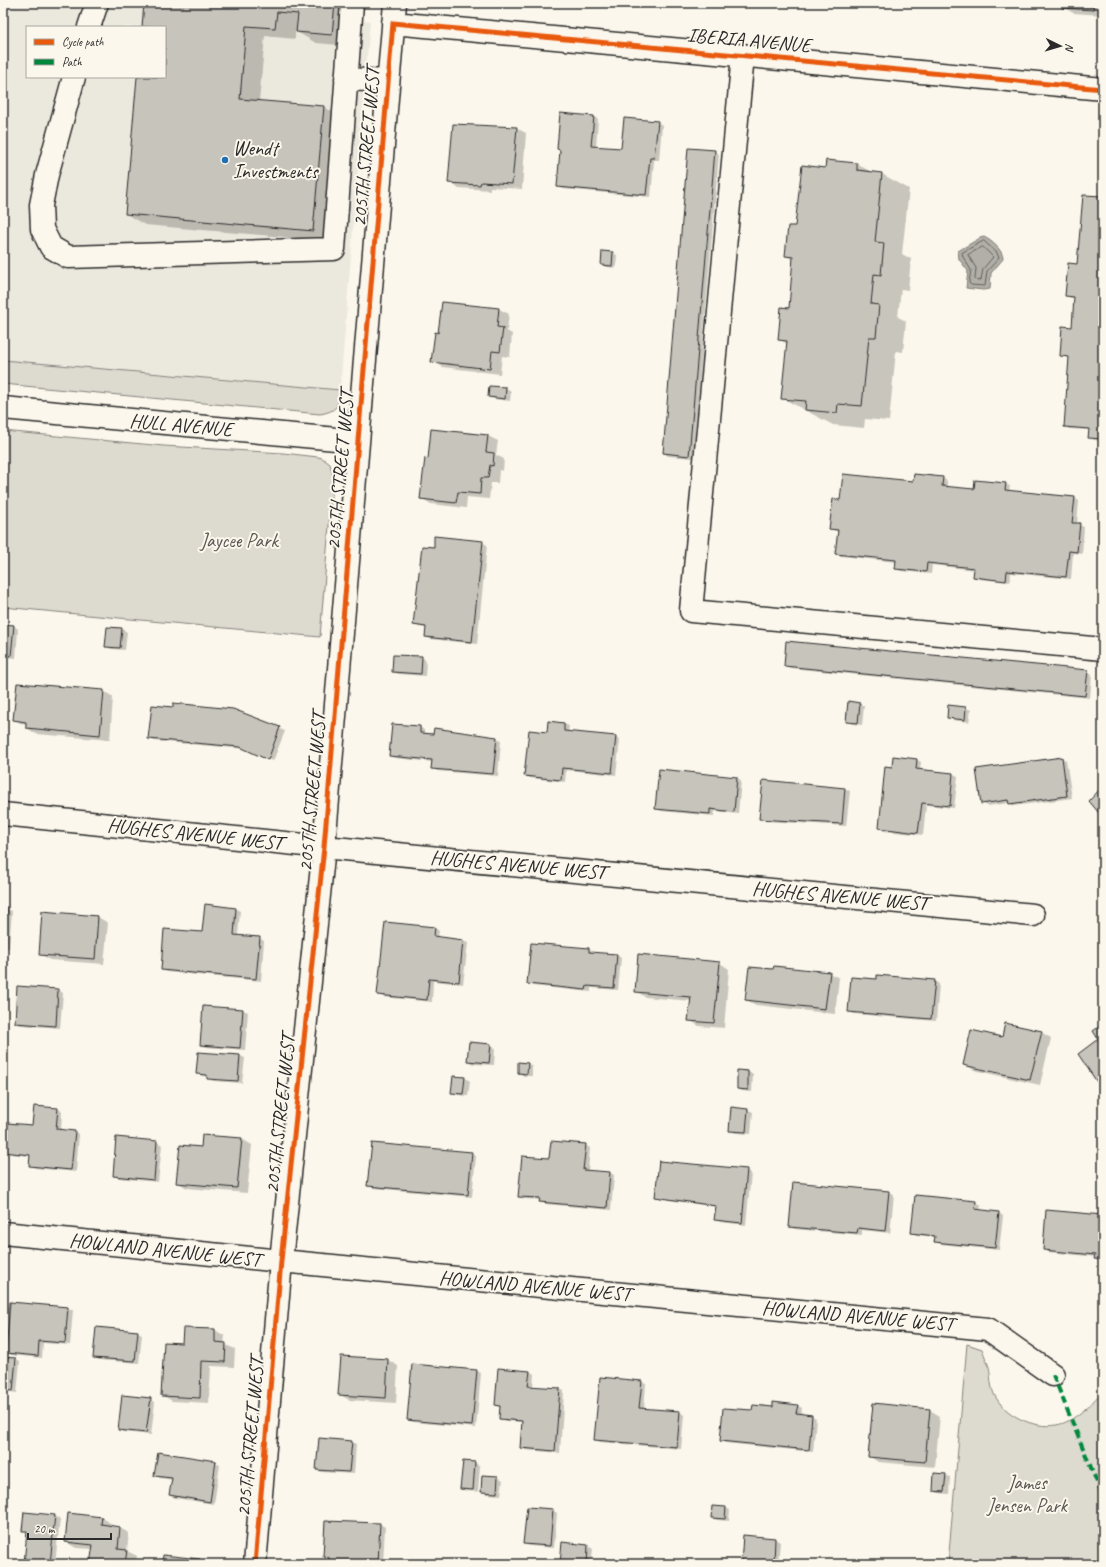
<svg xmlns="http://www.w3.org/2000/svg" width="1106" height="1567" font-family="Caveat,sans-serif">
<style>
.built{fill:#ebe8de;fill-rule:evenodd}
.green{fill:#dddad0;stroke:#84827e}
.water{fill:#b1afa7;stroke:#7b7a75}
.shadow{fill:#0003}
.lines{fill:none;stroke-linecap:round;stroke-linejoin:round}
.shore{stroke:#61605d;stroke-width:1}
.building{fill:#c7c4bc;stroke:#2b2b2b}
.minor-casing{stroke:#2b2b2b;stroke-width:25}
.minor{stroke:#fbf7ec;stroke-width:22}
.quiet{stroke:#00873e;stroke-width:4;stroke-dasharray:8 4;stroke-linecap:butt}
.cycleway-casing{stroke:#fbf7ec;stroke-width:8}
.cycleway{stroke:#e8590c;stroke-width:5}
.poi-dot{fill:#1f6fb2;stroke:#fbf7ec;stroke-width:1.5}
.labels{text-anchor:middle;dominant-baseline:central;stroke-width:4;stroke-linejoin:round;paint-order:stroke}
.street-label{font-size:20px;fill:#2b2b2b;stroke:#fbf7ec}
.poi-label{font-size:20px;fill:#2b2b2b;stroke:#fbf7ec;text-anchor:start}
.park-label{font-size:20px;fill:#585754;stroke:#fbf7ec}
</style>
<rect width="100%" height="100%" fill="#fbf7ec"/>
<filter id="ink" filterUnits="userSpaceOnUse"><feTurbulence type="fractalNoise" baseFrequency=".025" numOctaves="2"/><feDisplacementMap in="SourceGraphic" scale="8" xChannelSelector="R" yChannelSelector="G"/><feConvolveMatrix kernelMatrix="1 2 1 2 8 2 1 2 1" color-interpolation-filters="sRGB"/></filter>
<g filter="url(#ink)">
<path class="built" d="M3,3H357L356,19L370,21L340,390L3,360ZM27,27H165V77H27Z"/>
<path class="green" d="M3,360L340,390C339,406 337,411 320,414L3,384Z
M3,431L164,446L283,453L318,457L322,458L330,464L333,476L320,637L3,607Z
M967,1344L982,1349C984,1355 987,1361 989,1367C991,1376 990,1385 994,1394C1004,1415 1033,1429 1056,1425C1073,1423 1092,1403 1103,1391V1564H948Z"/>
<path class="water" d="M984,237C992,241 1003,250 1003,259L991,273L990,289L983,290L966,288L968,271L959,259L958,251L980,238Z"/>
<path class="shadow" d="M145,3H355L351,46L316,43L295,31V39L265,36L259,102L324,107L343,118L332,241L145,225L126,214L138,77H165V27H143Z
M1064,3H1103V15L1073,13L1063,7Z
M593,117L598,119L596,147L622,149L657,122L662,125L659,160H654L651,197L563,189L558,186L561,151L558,149Z
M516,128L526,133L522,189L490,187V190L459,188L449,183Z
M714,151L719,154L693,458L668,456L664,453Z
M827,161L857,164L873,173L882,174L909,189L902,254L911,259L908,290L901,289L898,317L906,321L903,352L896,351L889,421L865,419L864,428L833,425L782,398L787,344L779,339L790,309L794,260L786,256L796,228L826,169Z
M1103,197V441L1094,440L1090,437V430L1069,429L1065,426L1070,358L1061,355L1073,328L1075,298H1071L1066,295Z
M613,253L617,255L616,268L606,267L602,265Z
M443,303L499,309L509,314L507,331L512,334L510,357L502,356L500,374L442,367L432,361L439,334Z
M490,387L506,388L511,391L510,401L494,399L489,397Z
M488,436L498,441L496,455L504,459L503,471L499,470L498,483H491L489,499L467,497L466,508L431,504L421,498L429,460Z
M943,478L947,481V487L975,490L1005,484L1010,486L1009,492L1075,498L1079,501L1077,524L1084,527L1082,554L1073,553L1071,579L1011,573L1010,582L979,579L974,576L975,570L932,565L931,574L901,571L896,569V562L841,556L836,554L839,532L830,529L841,501L914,482Z
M482,542L487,545L477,644L430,639L426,637V628L419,627L414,625L434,548Z
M3,625L14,626L18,629L16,658L3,657Z
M108,628L122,629L127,632L125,650L111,649L106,646Z
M421,657L426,660L425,676L398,674L393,671Z
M785,665L1088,671L1092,674L1090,698L790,668Z
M104,691L113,697L110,740L36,734L27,728V726L14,720Z
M860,704L864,706L862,725L852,724L847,721Z
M949,706L966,708L971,710L969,722L952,720L948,717Z
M232,710L285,731L273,761L246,749L154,741L149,738Z
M564,724L569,726L568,733L615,737L620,740L616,775L566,770L565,782L530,778L525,775L548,733Z
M420,727L424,730V734L497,738L501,741L498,776L437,771L432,768L433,762L395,758L390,756Z
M1061,758L1066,760L1072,798L1014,806L1009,803L987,806L982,803Z
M917,760L921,762L920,770L953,774L958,776L954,808L926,805L923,835L884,831L880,828L893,768Z
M737,778L741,780L738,814L715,811L714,816L661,811L656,808Z
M845,789L850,791L846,826L765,821L760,818Z
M3,908L12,911L9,948H3Z
M236,909L240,911L238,936L259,938L264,941L261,981L166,972L162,969L203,933Z
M43,912L98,917L108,923L104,964L50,960L40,954Z
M435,928L439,931L438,938L463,941L468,943L463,984L433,981L432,1002L383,997L378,994Z
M532,944L589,949L594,952V953L617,955L621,958L618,990L591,988V992L533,986L528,984Z
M720,963L729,969L724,1028L699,1026L689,1020L691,1001L645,997L636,991Z
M829,973L839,978L835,1014L756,1005L746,1000Z
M934,981L939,984L936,1021L854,1014L849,1011Z
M18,988L58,990L63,993L60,1028L20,1025L16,1023Z
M204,1007L243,1010L248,1012L245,1050L206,1047L201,1044Z
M1103,1025V1084L1098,1081L1100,1039Z
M1041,1032L1051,1038L1040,1085L974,1070L964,1064L1003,1038Z
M490,1045L495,1048L494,1065L473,1064L468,1061Z
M240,1056L245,1058L242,1083L213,1081L208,1078V1077L202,1076L197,1073Z
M528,1064L532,1066V1076H524L519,1073Z
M738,1071L748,1072L753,1074L752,1092L742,1091L738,1089Z
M454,1077L465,1078L470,1081L468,1096L457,1095L452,1092Z
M58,1109L62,1111L61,1130L74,1132L79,1134L76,1172L35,1168L30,1165L31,1156L10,1154L5,1152L33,1126Z
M748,1110L753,1112L751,1134L735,1133L730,1130Z
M117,1138L157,1142L162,1145L158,1182L118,1178L114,1176Z
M242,1139L252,1145L247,1193L187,1188L177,1182L202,1148Z
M585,1145L590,1148L588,1171L610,1173L614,1175L611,1210L545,1204L540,1202L541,1200L524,1199L519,1196L550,1159Z
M471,1153L476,1156L472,1197L373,1188L369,1185Z
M746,1170L751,1173L746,1225L720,1222L716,1219L717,1207L661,1199L656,1196Z
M794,1183L889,1192L894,1195L890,1233L862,1230V1235L794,1229L790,1226Z
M916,1196L976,1202L981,1205L980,1211L999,1213L1003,1216L999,1250L940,1244L935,1241V1237L916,1235L912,1232Z
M1103,1216V1261L1095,1258L1096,1257L1048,1252L1044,1250Z
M11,1303L68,1308L73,1310L70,1345L43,1343L42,1358L11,1355L7,1352Z
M215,1330L225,1336L224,1344L235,1349L234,1367L211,1366L209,1403L172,1401L162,1395L183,1344Z
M137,1332L142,1334L139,1363L99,1360L94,1357Z
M341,1357L388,1360L398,1366L396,1403L349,1400L339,1394Z
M3,1358L16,1359L20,1361L17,1393L3,1391Z
M477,1371L481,1373L476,1428L413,1422L408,1419Z
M529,1371L534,1374L533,1387L560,1389L564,1391L560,1453L525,1450L521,1447L523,1422L505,1421L500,1418L501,1408L496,1405Z
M641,1382L646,1384L644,1409L680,1412L684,1415L681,1449L600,1442L595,1439Z
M150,1399L155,1402L151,1435L123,1432L119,1429Z
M797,1405L802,1408L801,1415L812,1416L816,1418L813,1452L725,1443L721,1440L753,1411Z
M874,1405L930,1410L940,1416L935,1467L878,1462L869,1456Z
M352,1442L356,1444L354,1474L321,1472L317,1469Z
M215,1462L220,1465L214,1504L175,1498L170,1495L173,1480L160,1478L156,1475Z
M464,1462L475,1463L480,1466L478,1492L466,1491L461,1489Z
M945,1475L950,1477L949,1494L938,1493L934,1491Z
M483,1476L498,1477L503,1480L501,1495L486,1494L482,1491Z
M726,1508L730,1510L729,1521L717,1520L712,1518Z
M552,1510L557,1513L554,1548L529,1546L524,1543Z
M25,1513L55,1516L60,1519L55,1564H25L28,1533L23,1530Z
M69,1514L102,1518L112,1524L111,1527L120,1528L129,1533L127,1551L137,1556L136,1564H91L93,1549L76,1548L66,1542Z
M326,1522L380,1524L385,1527L383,1564H329V1559L324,1556Z
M744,1536L775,1539L780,1542L778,1564H742Z
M563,1543L588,1546L593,1549L591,1564H561Z
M200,1560L207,1564H163Z"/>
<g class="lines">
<path class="shore" d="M984,241L997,253L999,258L987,271L985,286L971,285L969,283L971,270L963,257L962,253Z
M983,247L993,257L983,269L981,280L977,281L975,279L976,268L968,255Z"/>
</g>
<path class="building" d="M144,3H335L332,35L296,32L298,14L277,12L275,28L246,26L240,99L324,106L313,231L125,214L137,77H165V27H142Z
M1063,3H1094L1093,10L1062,8Z
M560,113L594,116L591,146L621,148L624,118L658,121L654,158H650L646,195L557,187L560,150L557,149Z
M453,124L517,127L512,184L481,182L480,185L448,183Z
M688,148L715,150L689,456L663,453Z
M826,160L857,163V170L882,173L875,242L884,243L881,275L874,274L871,304L879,305L876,337H869L862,406L838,404L837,413L805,410L806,401L781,399L787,341L778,340L781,307L789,308L793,257L785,256L788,226H795L802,165L825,168Z
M1083,195L1103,196V439L1088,438L1089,429L1064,427L1069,357L1060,356L1062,326L1072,327L1074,297L1065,296L1068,263L1077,264Z
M602,251L613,252L612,266L601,265Z
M442,302L499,308L497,327L503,328L500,352L492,351L490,369L431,362L435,332L438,333Z
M489,386L506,387L505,399L488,397Z
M431,429L488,435L486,452L494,453L493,466L490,465L488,478H481L480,494L458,492L456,503L420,499L425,458L428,459Z
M843,474L913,481L914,474L943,477L942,486L974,489L975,480L1006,483L1005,490L1075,497L1072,523H1080L1077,552L1069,551L1066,577L1007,571L1006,581L973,577L974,568L927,563L926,572L895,569L896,560L835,554L838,530L829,529L833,499L840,500Z
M434,536L483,541L472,642L425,637L426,627L413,625L422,546L434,547Z
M3,624L14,625L11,656L3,655Z
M107,627L122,628L120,648L105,647Z
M786,641L1088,670L1085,696L784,666Z
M393,655L422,656L421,674L392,672Z
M17,683L104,690L100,735L26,728V722L13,720Z
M848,701L860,703L858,723L846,722Z
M173,703L233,709L280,727L268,760L240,747L148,739L152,705L173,707Z
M948,705L966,707L965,720L947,718Z
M548,721L564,723V731L616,736L612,773L562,768L561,780L524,776L529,730L547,732Z
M392,724L420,726V733L433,734L434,728L497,737L493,774L431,769L432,760L389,756Z
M893,756L917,759L916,769L953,773L950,806L922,803L918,833L879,828L885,766L892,767Z
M1062,757L1067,796L1009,804L1008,800L981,804L976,769Z
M659,769L737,777L734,812L710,809V814L655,809Z
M763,780L845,788L842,824L759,819Z
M1103,786V818L1089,801Z
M205,904L236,908L234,935L260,937L256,979L161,970L164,929L202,932Z
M3,907H7L4,946H3Z
M42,911L98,916L95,959L39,955Z
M385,922L435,927L434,936L463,940L459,982L429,979L427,1000L377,995Z
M531,943L589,948V952L617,954L614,988L587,986L586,990L527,984Z
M638,954L720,962L714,1023L688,1021L691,997L635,992Z
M774,966L830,972L825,1009L745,1000L749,967L773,969Z
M877,975L935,980L931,1019L848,1012L851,977L877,979Z
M17,986L58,989L56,1026L15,1023Z
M203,1006L243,1009L240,1048L200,1045Z
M1005,1023L1042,1031L1030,1080L963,1065L971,1030L1002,1037Z
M1103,1024V1078L1097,1082L1078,1054L1098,1039L1093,1031Z
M469,1042L491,1044L489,1063L467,1061Z
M198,1052L240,1055L238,1081L207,1079V1075L196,1074Z
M518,1062L528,1063L527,1074L518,1073Z
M737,1070L748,1071V1090L737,1089Z
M453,1076L465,1077L463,1094L451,1093Z
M34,1106L58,1108L56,1129L75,1131L71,1170L29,1166L30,1155L4,1152L7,1123L32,1125Z
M731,1107L748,1109L746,1132L729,1131Z
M202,1135L242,1138L237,1188L176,1183L180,1145L201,1147Z
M116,1137L157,1141L154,1180L113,1176Z
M551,1141L586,1144L583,1170L610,1172L607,1208L539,1202L540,1198L518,1197L522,1156L549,1158Z
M372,1143L472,1152L468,1195L367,1186Z
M659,1161L747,1169L742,1223L714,1220L716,1206L655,1197Z
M793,1182L889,1191L885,1231L858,1228L857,1233L789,1227Z
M915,1195L976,1201L975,1209L999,1212L995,1248L934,1242L935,1236L911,1233Z
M1046,1210L1103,1215V1260L1094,1259L1095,1255L1043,1250Z
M10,1302L68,1307L65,1343L39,1341L38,1356L6,1353Z
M96,1327L138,1331L135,1361L93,1358Z
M183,1328L215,1329V1342L226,1343L225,1362L201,1361L200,1398L161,1396L164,1342L182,1343Z
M341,1356L388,1359L386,1398L338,1395Z
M3,1357L16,1358L13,1391L3,1390Z
M412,1364L477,1370L472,1426L407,1420Z
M498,1368L530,1371L528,1386L560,1388L555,1451L520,1448L522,1421L499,1419L500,1406L495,1405Z
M600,1377L642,1381L639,1408L680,1411L677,1447L594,1440Z
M122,1395L151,1398L146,1433L118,1430Z
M773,1402L798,1405L796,1413L812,1415L809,1450L720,1441L723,1408L752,1410L753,1405L773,1407Z
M873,1403L930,1409L925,1462L868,1457Z
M319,1438L352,1441L349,1472L316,1470Z
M158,1452L216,1461L210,1502L169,1495L172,1478L154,1476Z
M463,1461L475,1462L473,1490L460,1489Z
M934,1473L946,1474L944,1492L933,1491Z
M482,1475L498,1476L497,1493L481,1492Z
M712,1506L726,1507L725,1519L711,1518Z
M527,1507L553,1509L550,1546L523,1544Z
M24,1512L55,1515L50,1564H24L27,1531H22Z
M68,1513L102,1517L101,1524L120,1527L118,1549L127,1550L125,1564H90L93,1545L65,1542Z
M325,1521L380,1523L378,1564H328L329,1557L323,1556Z
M743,1535L775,1538L774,1564H741Z
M562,1542L588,1545L587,1564H560Z
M163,1555L200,1559L199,1564H162Z"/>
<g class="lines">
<g class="minor-casing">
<path id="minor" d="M393,23L1103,89
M89,27L97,3
M743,55L691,611L1103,649
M74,77L47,175L41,205L42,229L51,247L68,257L334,249L352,3
M346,79L388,81
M3,408L358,441
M3,814L324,847L1033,915
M3,1233L281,1261L988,1329L1053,1375
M255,1564L281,1261L324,847L395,3"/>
</g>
<use href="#minor" class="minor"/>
<path class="quiet" d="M1053,1375L1103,1497"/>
<g class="cycleway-casing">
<path id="cycleway" d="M255,1564L281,1261L324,847L393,23L1103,89"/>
</g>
<use href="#cycleway" class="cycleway"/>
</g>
</g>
<circle class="poi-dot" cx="225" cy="160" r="4"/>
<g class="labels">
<g class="street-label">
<text transform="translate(749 40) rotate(5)">IBERIA AVENUE</text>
<text transform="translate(366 147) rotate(-85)">205TH STREET WEST</text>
<text transform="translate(181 425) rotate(5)">HULL AVENUE</text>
<text transform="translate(340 470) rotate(-85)">205TH STREET WEST</text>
<text transform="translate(312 792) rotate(-85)">205TH STREET WEST</text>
<text transform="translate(195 834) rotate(6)">HUGHES AVENUE WEST</text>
<text transform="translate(518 865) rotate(5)">HUGHES AVENUE WEST</text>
<text transform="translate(840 896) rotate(5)">HUGHES AVENUE WEST</text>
<text transform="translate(280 1114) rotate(-84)">205TH STREET WEST</text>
<text transform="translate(165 1250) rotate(6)">HOWLAND AVENUE WEST</text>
<text transform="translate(535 1286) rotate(5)">HOWLAND AVENUE WEST</text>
<text transform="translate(858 1316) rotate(5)">HOWLAND AVENUE WEST</text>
<text transform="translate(250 1437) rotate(-85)">205TH STREET WEST</text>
</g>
<g class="poi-label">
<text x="233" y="148">Wendt<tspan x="233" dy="23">Investments</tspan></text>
</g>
<g class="park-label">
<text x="239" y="540">Jaycee Park</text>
<text x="1027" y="1482">James<tspan x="1027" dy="23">Jensen Park</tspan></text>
</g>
</g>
<rect width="1106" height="1567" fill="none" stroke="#fbf7ec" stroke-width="16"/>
<rect x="8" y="8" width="1090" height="1551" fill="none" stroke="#2b2b2b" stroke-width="1.5" filter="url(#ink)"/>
<rect x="26" y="26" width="140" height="52" fill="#fbf7ec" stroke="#a8a59f"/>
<rect x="34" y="39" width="20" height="6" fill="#e8590c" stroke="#a8a59f"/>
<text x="62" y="46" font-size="12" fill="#2b2b2b">Cycle path</text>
<rect x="34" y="59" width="20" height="6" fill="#00873e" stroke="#a8a59f"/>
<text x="62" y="66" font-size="12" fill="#2b2b2b">Path</text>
<g transform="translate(1060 46) rotate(95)" stroke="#fbf7ec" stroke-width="3" paint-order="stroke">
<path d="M0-3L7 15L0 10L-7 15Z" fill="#2b2b2b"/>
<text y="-6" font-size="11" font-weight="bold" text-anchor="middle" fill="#2b2b2b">N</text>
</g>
<path d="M28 1533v6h83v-6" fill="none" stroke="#2b2b2b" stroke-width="2"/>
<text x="34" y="1533" font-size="12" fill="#2b2b2b" stroke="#fbf7ec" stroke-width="3" paint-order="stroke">20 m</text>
</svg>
